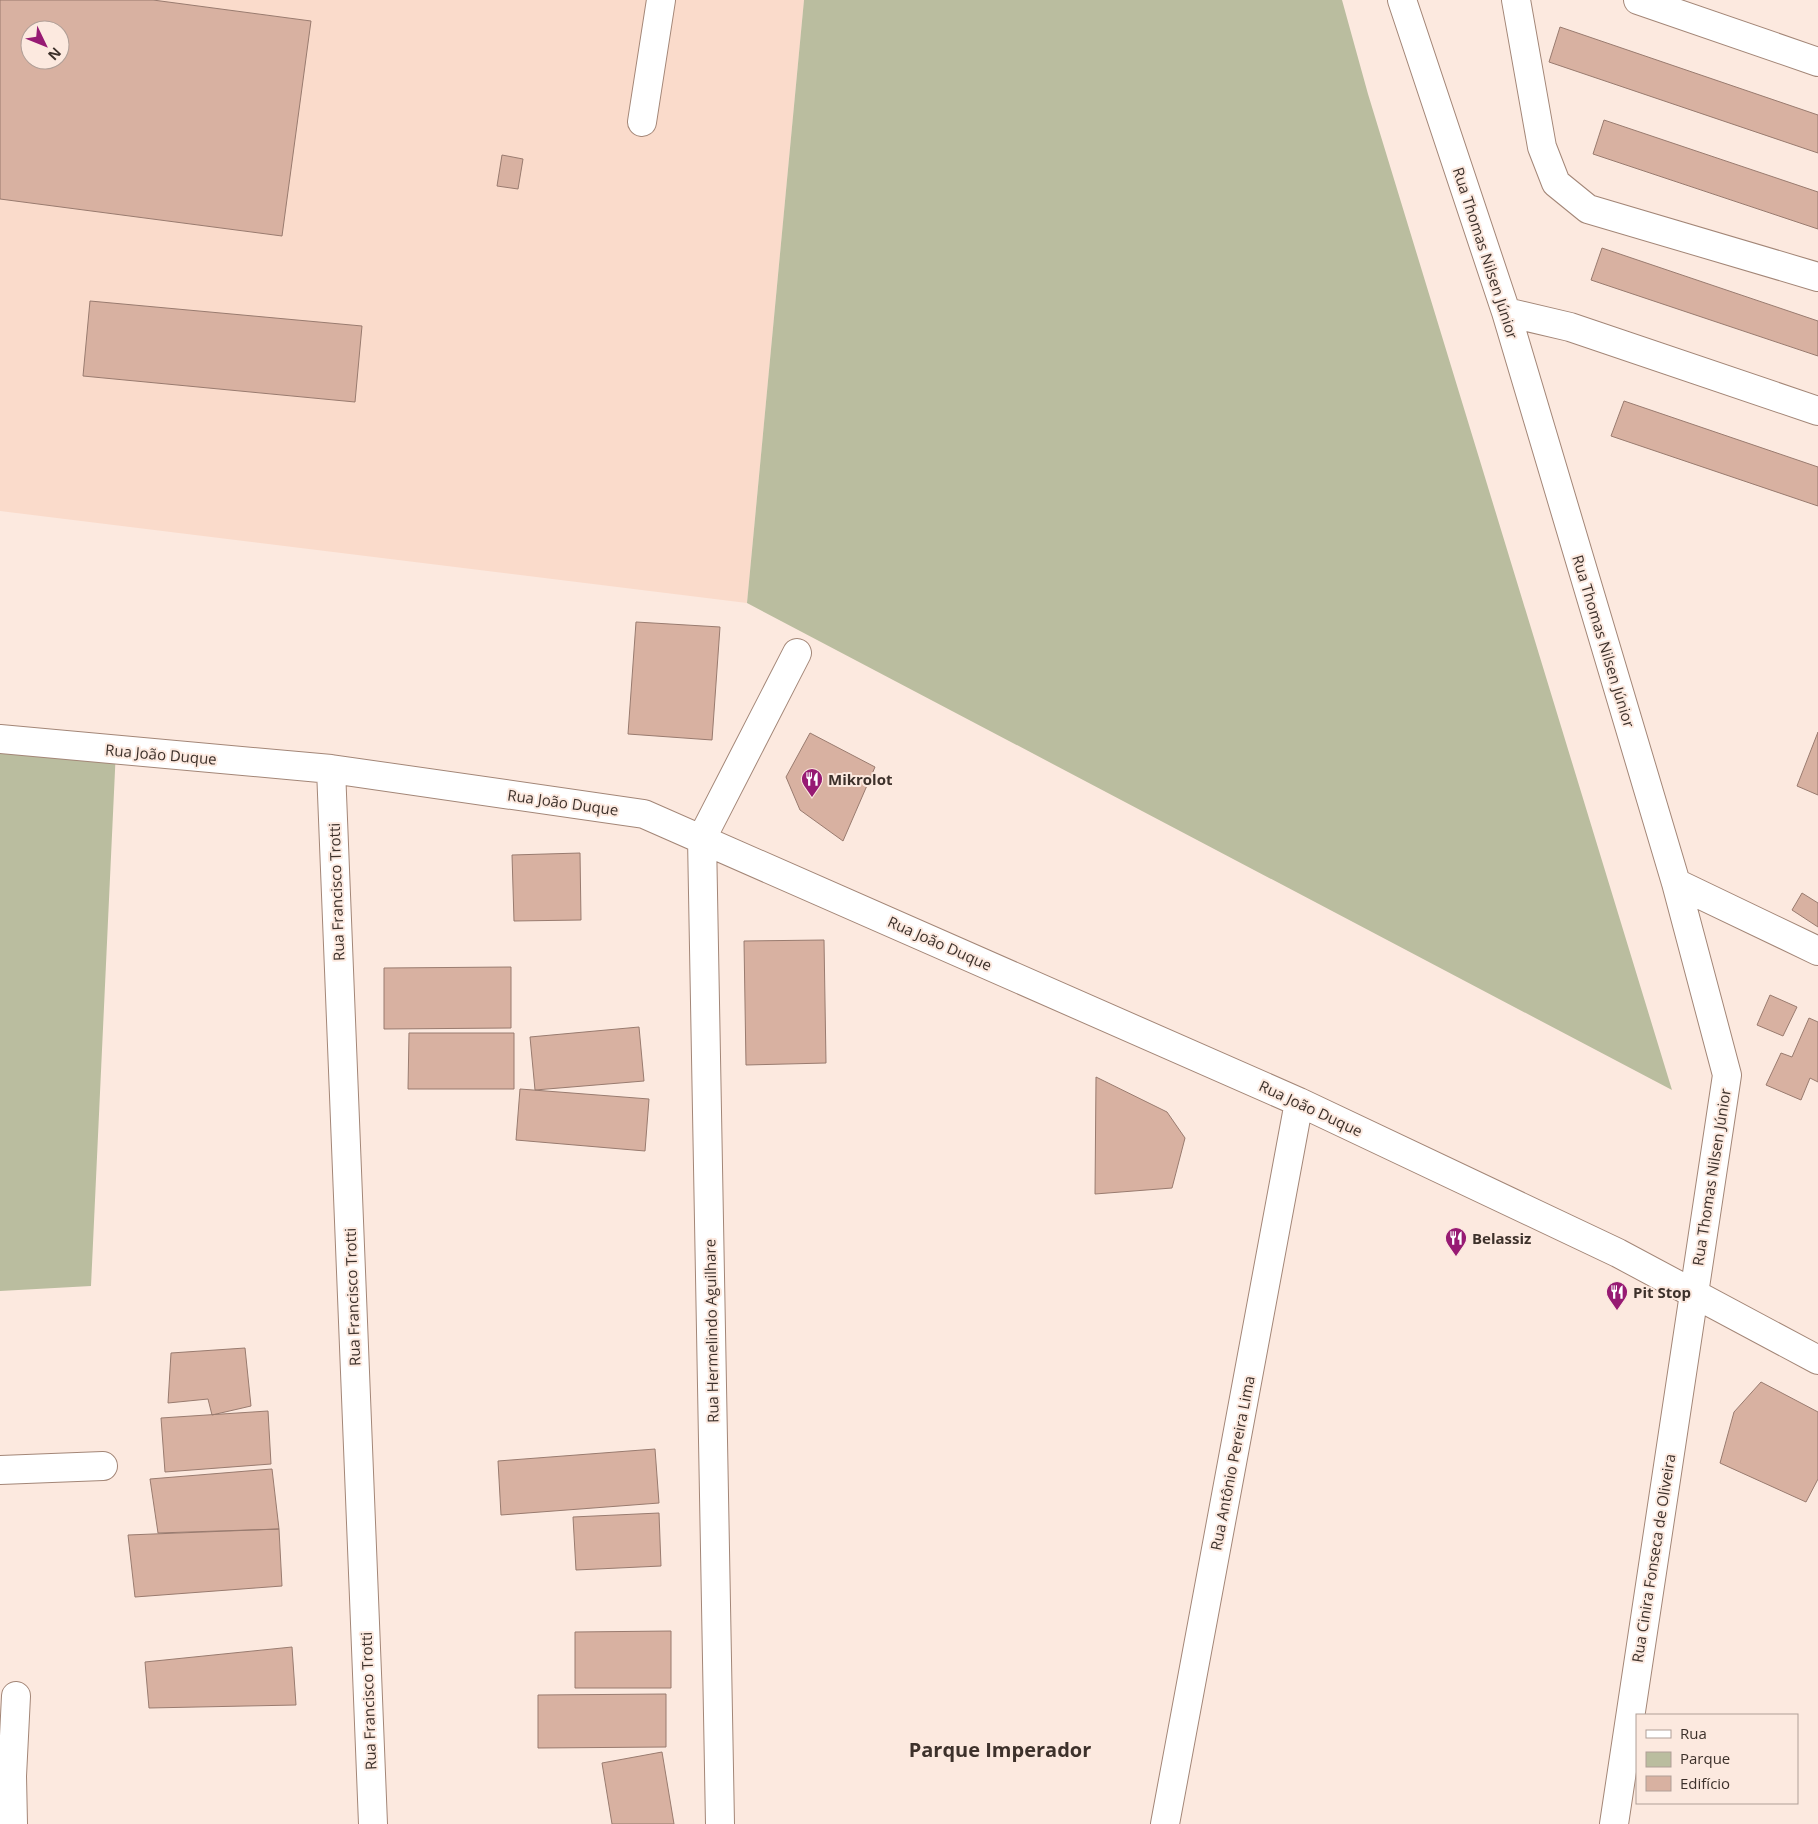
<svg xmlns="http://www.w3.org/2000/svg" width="1818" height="1824" font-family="'Open Sans',sans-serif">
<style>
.built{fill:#fadbcb;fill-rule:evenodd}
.green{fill:#babd9f}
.building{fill:#d8b1a1;stroke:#997b6f;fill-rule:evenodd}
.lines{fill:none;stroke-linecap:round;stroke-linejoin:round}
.minor-casing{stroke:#a38677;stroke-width:30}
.minor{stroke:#fff;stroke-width:28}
.labels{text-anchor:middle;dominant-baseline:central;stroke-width:4;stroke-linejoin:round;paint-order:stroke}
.street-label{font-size:15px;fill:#3d312b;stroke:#fce9df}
.poi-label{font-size:15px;font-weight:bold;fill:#3d312b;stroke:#fce9df;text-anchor:start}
.district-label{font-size:20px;font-weight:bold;fill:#3d312b;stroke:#fce9df}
</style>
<rect width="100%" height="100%" fill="#fce9df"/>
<path class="built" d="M0,0H804L747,603L0,511ZM30,30H60V60H30Z"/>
<path class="green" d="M804,0H1342L1368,94L1672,1090L747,603Z
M0,747L116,749L91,1286L0,1291Z"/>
<path class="building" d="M0,0H153L311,21L282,236L0,199ZM30,30H60V60H30Z
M1560,27L1818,115V153L1549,62Z
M1604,120L1818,192V229L1593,154Z
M502,155L523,159L518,189L497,186Z
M1602,248L1818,321V356L1591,280Z
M90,301L362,326L355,402L83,376Z
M1624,401L1818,467V506L1611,436Z
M636,622L720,627L712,740L628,734Z
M1818,732V795L1797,786Z
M810,733L875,767L843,841L800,810L786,777Z
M580,853L581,920L514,921L512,855Z
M1802,893L1818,903V927L1792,910Z
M824,940L826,1063L746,1065L744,941Z
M511,967V1028L384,1029V968Z
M1770,995L1797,1007L1783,1036L1757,1025Z
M1809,1018L1818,1022V1082L1810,1078L1801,1100L1766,1085L1781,1053L1792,1057Z
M639,1027L644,1081L535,1090L530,1037Z
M409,1033H514V1089H408Z
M1096,1077L1167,1112L1185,1138L1172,1188L1095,1194Z
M520,1089L649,1099L645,1151L516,1140Z
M245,1348L251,1406L212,1415L208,1399L168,1403L171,1353Z
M1761,1382L1818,1412V1479L1806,1502L1720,1463L1734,1412Z
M268,1411L271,1464L165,1472L161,1418Z
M655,1449L659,1503L501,1515L498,1461Z
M272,1469L279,1529L158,1533L150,1479Z
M659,1513L661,1566L576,1570L573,1517Z
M279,1529L282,1586L135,1597L128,1535Z
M671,1631V1688H575V1632Z
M292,1647L296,1705L149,1708L145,1662Z
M666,1694V1747L538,1748V1695Z
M662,1752L674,1824H612L602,1763Z"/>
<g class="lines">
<g class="minor-casing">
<path id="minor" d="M1402,0L1506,312L1676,883L1727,1075L1614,1824
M1516,0L1542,147L1556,183L1588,209L1818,277
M1638,0L1818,62
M642,122L661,0
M1506,312L1570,327L1818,411
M0,739L331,769L644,814L1299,1102L1618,1253L1818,1360
M331,769L373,1824
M1676,883L1818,951
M0,1470L103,1466
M12,1776L16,1696
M0,1777L12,1776L13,1824
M720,1824L702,838L797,653
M1165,1824L1299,1102"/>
</g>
<use href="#minor" class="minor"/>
</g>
<defs>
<g id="restaurant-pin" transform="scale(1.125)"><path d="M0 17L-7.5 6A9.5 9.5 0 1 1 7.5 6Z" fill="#971a73" stroke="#fce9df"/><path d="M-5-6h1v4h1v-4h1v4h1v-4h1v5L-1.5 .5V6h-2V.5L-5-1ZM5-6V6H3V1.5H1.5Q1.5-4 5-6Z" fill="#fff"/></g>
</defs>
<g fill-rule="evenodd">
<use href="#restaurant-pin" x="812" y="779"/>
<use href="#restaurant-pin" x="1456" y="1238"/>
<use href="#restaurant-pin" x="1617" y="1292"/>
</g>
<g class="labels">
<g class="street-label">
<text transform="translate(1486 253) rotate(72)">Rua Thomas Nilsen Júnior</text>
<text transform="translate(1604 641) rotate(73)">Rua Thomas Nilsen Júnior</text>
<text transform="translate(161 754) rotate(5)">Rua João Duque</text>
<text transform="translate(563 802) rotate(8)">Rua João Duque</text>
<text transform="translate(336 892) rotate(-92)">Rua Francisco Trotti</text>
<text transform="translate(940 943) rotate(24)">Rua João Duque</text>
<text transform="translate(1311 1108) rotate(25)">Rua João Duque</text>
<text transform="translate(1711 1177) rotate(-81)">Rua Thomas Nilsen Júnior</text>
<text transform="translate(352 1297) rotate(-92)">Rua Francisco Trotti</text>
<text transform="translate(711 1331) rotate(-91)">Rua Hermelindo Aguilhare</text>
<text transform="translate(1232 1463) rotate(-79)">Rua Antônio Pereira Lima</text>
<text transform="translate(1653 1558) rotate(-81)">Rua Cinira Fonseca de Oliveira</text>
<text transform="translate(368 1701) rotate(-92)">Rua Francisco Trotti</text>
</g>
<g class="poi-label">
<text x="828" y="779">Mikrolot</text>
<text x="1472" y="1238">Belassiz</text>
<text x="1633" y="1292">Pit Stop</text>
</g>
<g class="district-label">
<text x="1000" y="1749">Parque Imperador</text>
</g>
</g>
<rect x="1636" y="1714" width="162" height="90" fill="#fce9df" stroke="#b09f97"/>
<rect x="1646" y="1730" width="25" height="8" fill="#ffffff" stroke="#b09f97"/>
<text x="1680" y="1739" font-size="15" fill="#3d312b">Rua</text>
<rect x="1646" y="1752" width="25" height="15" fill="#babd9f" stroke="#b09f97"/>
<text x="1680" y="1764" font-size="15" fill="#3d312b">Parque</text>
<rect x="1646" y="1776" width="25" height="15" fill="#d8b1a1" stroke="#b09f97"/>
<text x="1680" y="1789" font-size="15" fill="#3d312b">Edifício</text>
<g transform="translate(45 45) rotate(133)"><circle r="24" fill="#fce9df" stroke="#b09f97"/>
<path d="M0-4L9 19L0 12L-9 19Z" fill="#971a73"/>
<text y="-8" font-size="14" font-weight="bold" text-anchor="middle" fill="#3d312b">N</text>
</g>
</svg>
